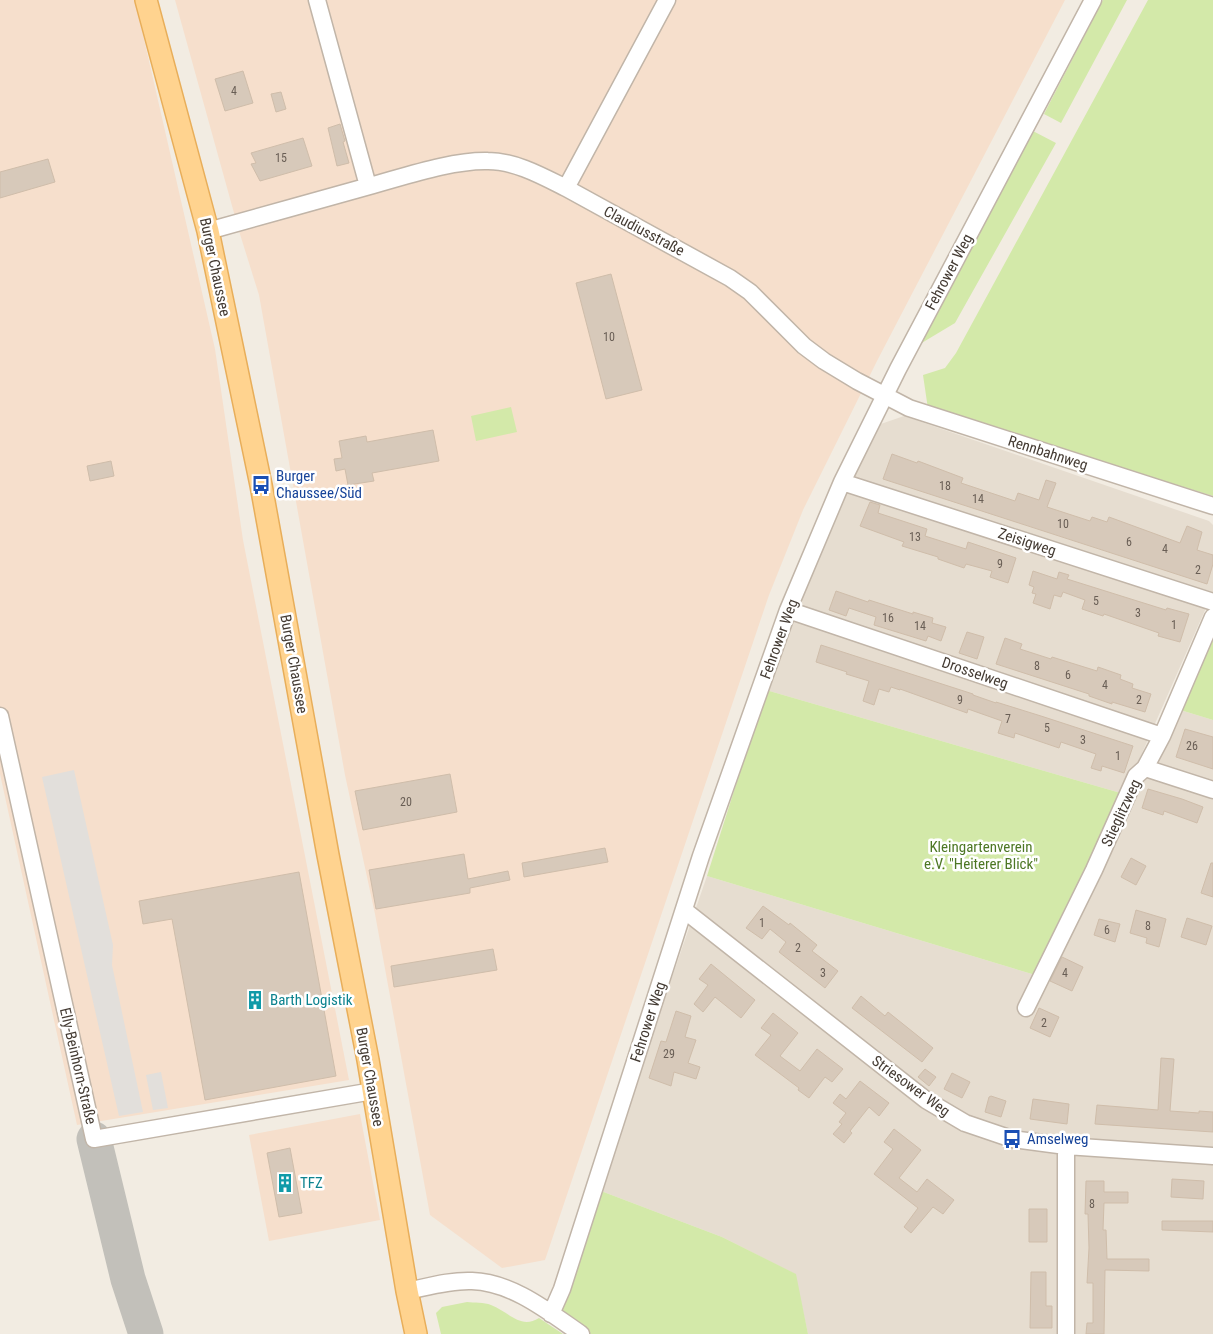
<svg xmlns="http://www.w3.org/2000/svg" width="1213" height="1334" font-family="'Roboto Condensed',sans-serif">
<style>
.residential{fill:#e6ddd0}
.commercial{fill:#f6dfcc}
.green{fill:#d3e9a9}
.parking{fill:#e2dfdb}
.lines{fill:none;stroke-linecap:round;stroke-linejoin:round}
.taxiway{stroke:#c2c0ba;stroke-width:35}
.building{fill:#d7c9ba;stroke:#cfbdaa}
.minor-casing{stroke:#c1b5a8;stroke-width:19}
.major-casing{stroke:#e8ae5a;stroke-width:24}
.minor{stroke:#fff;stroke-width:16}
.major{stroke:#ffd38f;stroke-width:21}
.labels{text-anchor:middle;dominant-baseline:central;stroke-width:5;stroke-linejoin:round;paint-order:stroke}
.number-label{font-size:12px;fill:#695e55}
.street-label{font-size:15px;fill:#443b33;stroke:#fff}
.transit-label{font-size:15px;fill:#164399;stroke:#fff;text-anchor:start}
.park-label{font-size:15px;fill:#4d7724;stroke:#fff}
.culture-label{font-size:15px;fill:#0d838f;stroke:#fff;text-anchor:start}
</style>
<rect width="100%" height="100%" fill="#f2ece2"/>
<path class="residential" d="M904,416L1209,521L1213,525V592L1124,794L766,690L793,614L844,490L878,425Z
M1177,709L1213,720V1334H808L795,1274L722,1237L601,1191L605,1171L707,876L1042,977L1064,947Z"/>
<path class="commercial" d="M0,0H135L215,349L243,540L349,1080L77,1125L0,774Z
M175,0H1065L877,361L803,510L769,595L545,1260L502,1268L430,1215L375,914L345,775L259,295L239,231Z
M360,1114L380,1220L269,1241L249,1135Z"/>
<path class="green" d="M1103,0H1127L1061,123L1044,114Z
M1148,0H1213V496L928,409L923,375L945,368L956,353Z
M1031,130L1056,143L955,323L920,344Z
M511,407L517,432L476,441L471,416Z
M1213,640V720L1177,709Z
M766,690L1124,794L1042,977L707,876Z
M601,1191L722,1237L796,1274L808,1334H581L551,1314Z
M467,1302C474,1303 484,1302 491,1305C508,1311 520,1330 539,1318L563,1334H441L436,1313L442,1307Z"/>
<path class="parking" d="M74,770L113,945L112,965L143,1112L119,1116L42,777Z
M161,1072L168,1108L153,1110L146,1075Z"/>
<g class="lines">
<path class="taxiway" d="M94,1139L128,1279L146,1334"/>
</g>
<path class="building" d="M243,71L253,103L225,111L215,79Z
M281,92L286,109L276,112L271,94Z
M340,124L345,141L343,142L349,163L337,166L328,128Z
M303,138L312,166L260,181L251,164L256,163L251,153Z
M48,159L55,182L0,198V172Z
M611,274L642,390L606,399L576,283Z
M433,430L439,461L372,473L374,481L348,485L345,469L336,471L334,459L342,458L339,441L366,436L367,442Z
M892,454L917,463L918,461L963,478L961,483L1015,501L1018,493L1039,500L1046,480L1056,483L1047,507L1090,521L1092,517L1107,522L1109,517L1180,543L1187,526L1202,532L1197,550L1213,555V564L1207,584L883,479Z
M111,461L114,476L90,481L87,466Z
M870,502L880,505L878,513L927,529L925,536L966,549L968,542L1016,558L1008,583L990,577L992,571L966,564L964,568L938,559V557L902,546L904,542L860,526Z
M1033,571L1057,579L1059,572L1069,575L1067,579L1166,610L1167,608L1189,614L1180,642L1158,636L1159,633L1104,614L1103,616L1082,609L1085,600L1063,592L1061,597L1054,595L1050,609L1033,603L1036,594L1032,593L1034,587L1029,585Z
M836,591L868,602L869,600L913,614V612L933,618L932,623L946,627L941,641L928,636L926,641L874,625L876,617L849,608L846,616L829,610Z
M967,632L984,637L977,659L959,653Z
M1005,638L1022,644L1020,649L1051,659L1052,657L1097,671L1098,667L1121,675L1120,679L1133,684L1132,688L1151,694L1145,712L1112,702V704L1089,696V694L996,664Z
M821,645L973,694V695L996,703V702L1041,716L1133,746L1124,773L1102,766L1101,771L1091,768L1096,754L1061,742L1059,748L1015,733L1014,738L998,733L1002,721L968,709L967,713L900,689V690L891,687L889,692L879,689L874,705L863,701L869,681L846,674L847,672L816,662Z
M1185,729L1213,737V769L1176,757Z
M450,774L457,812L363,830L355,791Z
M1148,789L1182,799L1203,807L1197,823L1164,811L1163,815L1142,808Z
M605,848L608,862L524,877L522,863Z
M464,854L468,879L508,871L510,880L470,888V893L376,909L369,870Z
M1131,858L1146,866L1136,885L1121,877Z
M1211,863H1213V897L1201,893Z
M299,872L336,1076L205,1100L172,919L143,924L139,901Z
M763,906L789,925L790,923L817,945L812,951L838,971L825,988L779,952L786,942L770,929L762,939L746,928Z
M1136,910L1166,919L1159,947L1146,943L1147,938L1130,933Z
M1187,918L1212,926L1206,945L1181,937Z
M1099,919L1120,924L1115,942L1094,935Z
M493,949L497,970L394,987L391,966Z
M1062,957L1083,967L1072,991L1050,981Z
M711,964L755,1000L741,1018L715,997L703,1012L694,1004L708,985L699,979Z
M861,996L885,1016L888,1012L933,1048L922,1062L852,1008Z
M1039,1008L1059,1017L1050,1037L1030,1028Z
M676,1011L691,1016L685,1037L696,1040L688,1063L700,1067L696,1079L674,1072L671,1086L649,1078L661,1041L666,1042Z
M773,1013L798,1033L780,1056L800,1071L817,1049L843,1069L832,1082L825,1077L809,1098L798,1090L799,1088L755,1055L771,1035L761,1028Z
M1161,1058L1174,1059L1170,1111L1199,1113V1111L1213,1112V1132L1095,1124L1097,1105L1158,1110Z
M925,1069L936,1077L929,1086L918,1077Z
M952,1073L970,1082L962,1098L944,1089Z
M860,1081L889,1103L879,1116L869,1107L850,1131L852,1133L844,1143L833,1134L842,1124L839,1122L846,1113L833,1103L840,1094L846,1099Z
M991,1096L1006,1101L1001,1117L985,1112L989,1097Z
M1033,1099L1069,1104L1067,1124L1030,1119Z
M894,1129L921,1150L899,1178L917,1192L927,1179L954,1200L943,1214L933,1207L911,1233L904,1227L918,1208L874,1174L893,1149L884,1142Z
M290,1148L302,1213L279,1217L267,1153Z
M1172,1179L1204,1181L1203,1199L1171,1197Z
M1086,1181H1104V1192H1128V1203H1104L1103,1230H1106L1107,1259H1149V1271L1105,1270L1104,1334H1086L1087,1323H1093V1283H1087L1089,1248L1088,1214H1085Z
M1029,1209H1047V1242H1029Z
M1162,1221H1213V1232L1162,1230Z
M1031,1272H1046V1306H1052V1328H1030Z"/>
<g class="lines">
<g class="minor-casing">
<path id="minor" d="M317,0L368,186
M566,188L667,0
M208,231C263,216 318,200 373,185C406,176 453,160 488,161C515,161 542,176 566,188L730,278L750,292L804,346L824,361L857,381L909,408L1213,506
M842,482L1213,602
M788,610L1162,736
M0,716L94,1139L373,1091
M1145,768L1213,790
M684,910L926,1100L965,1123L1012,1139L1066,1146L1213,1156
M1026,1008L1094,870L1136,776L1145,768L1162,736L1213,617
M407,1291C427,1287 450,1280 472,1281C512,1282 549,1312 581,1334
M551,1314L562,1289L701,856L788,610L842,482L898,369L1093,0
M1066,1334V1146"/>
</g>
<g class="major-casing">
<path id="major" d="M146,0L208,231L261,485L328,855L368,1060L407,1291L416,1334"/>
</g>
<use href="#minor" class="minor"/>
<use href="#major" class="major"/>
</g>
<defs>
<g id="bus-bare" transform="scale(1.5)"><path d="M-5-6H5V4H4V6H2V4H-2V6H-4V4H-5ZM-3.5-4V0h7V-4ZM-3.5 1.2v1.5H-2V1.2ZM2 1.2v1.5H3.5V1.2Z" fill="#1a4fb4" stroke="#fff" stroke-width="2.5" paint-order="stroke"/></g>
<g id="building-bare" transform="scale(1.5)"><path d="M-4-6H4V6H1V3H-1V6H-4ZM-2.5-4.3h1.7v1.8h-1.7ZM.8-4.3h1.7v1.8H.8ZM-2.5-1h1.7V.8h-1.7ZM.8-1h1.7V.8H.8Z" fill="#0f9aa8" stroke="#fff" stroke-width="2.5" paint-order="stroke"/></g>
</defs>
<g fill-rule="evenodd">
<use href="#bus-bare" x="261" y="485"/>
<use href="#building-bare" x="255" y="1000"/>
<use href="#bus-bare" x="1012" y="1139"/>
<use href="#building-bare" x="285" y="1183"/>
</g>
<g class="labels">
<g class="number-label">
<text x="234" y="91">4</text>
<text x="281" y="158">15</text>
<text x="609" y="337">10</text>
<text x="945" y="486">18</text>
<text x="978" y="499">14</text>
<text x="1063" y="524">10</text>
<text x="915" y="537">13</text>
<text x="1129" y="542">6</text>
<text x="1165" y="549">4</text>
<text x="1000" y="564">9</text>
<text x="1198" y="570">2</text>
<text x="1096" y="601">5</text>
<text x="1138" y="613">3</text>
<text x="888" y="618">16</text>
<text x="1174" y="625">1</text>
<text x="920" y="626">14</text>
<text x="1037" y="666">8</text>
<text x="1068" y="675">6</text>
<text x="1105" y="685">4</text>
<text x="960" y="700">9</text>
<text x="1139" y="700">2</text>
<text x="1008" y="719">7</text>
<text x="1047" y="728">5</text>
<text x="1083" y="740">3</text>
<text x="1192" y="746">26</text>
<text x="1118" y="756">1</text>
<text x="406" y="802">20</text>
<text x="762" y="923">1</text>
<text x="1148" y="926">8</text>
<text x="1107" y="930">6</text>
<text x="798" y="948">2</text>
<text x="823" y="973">3</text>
<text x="1065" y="973">4</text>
<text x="1044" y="1023">2</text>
<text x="669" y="1054">29</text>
<text x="1092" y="1204">8</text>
</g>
<g class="street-label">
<text transform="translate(644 231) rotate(28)">Claudiusstraße</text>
<text transform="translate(215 267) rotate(78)">Burger Chaussee</text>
<text transform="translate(949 272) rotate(-62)">Fehrower Weg</text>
<text transform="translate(1048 453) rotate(18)">Rennbahnweg</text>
<text transform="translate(1027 542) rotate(18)">Zeisigweg</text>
<text transform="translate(779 639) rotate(-70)">Fehrower Weg</text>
<text transform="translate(294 664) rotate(80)">Burger Chaussee</text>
<text transform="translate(975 673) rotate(19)">Drosselweg</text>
<text transform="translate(1121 813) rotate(-65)">Stieglitzweg</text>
<text transform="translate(648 1022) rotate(-72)">Fehrower Weg</text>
<text transform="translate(78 1066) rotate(77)">Elly-Beinhorn-Straße</text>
<text transform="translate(370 1077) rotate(80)">Burger Chaussee</text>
<text transform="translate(911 1086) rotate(36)">Striesower Weg</text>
</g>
<g class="transit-label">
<text x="276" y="476">Burger<tspan x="276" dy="17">Chaussee/Süd</tspan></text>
<text x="1027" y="1139">Amselweg</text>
</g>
<g class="park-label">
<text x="981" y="847">Kleingartenverein<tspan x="981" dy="17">e.V. "Heiterer Blick"</tspan></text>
</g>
<g class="culture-label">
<text x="270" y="1000">Barth Logistik</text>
<text x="300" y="1183">TFZ</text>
</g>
</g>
</svg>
